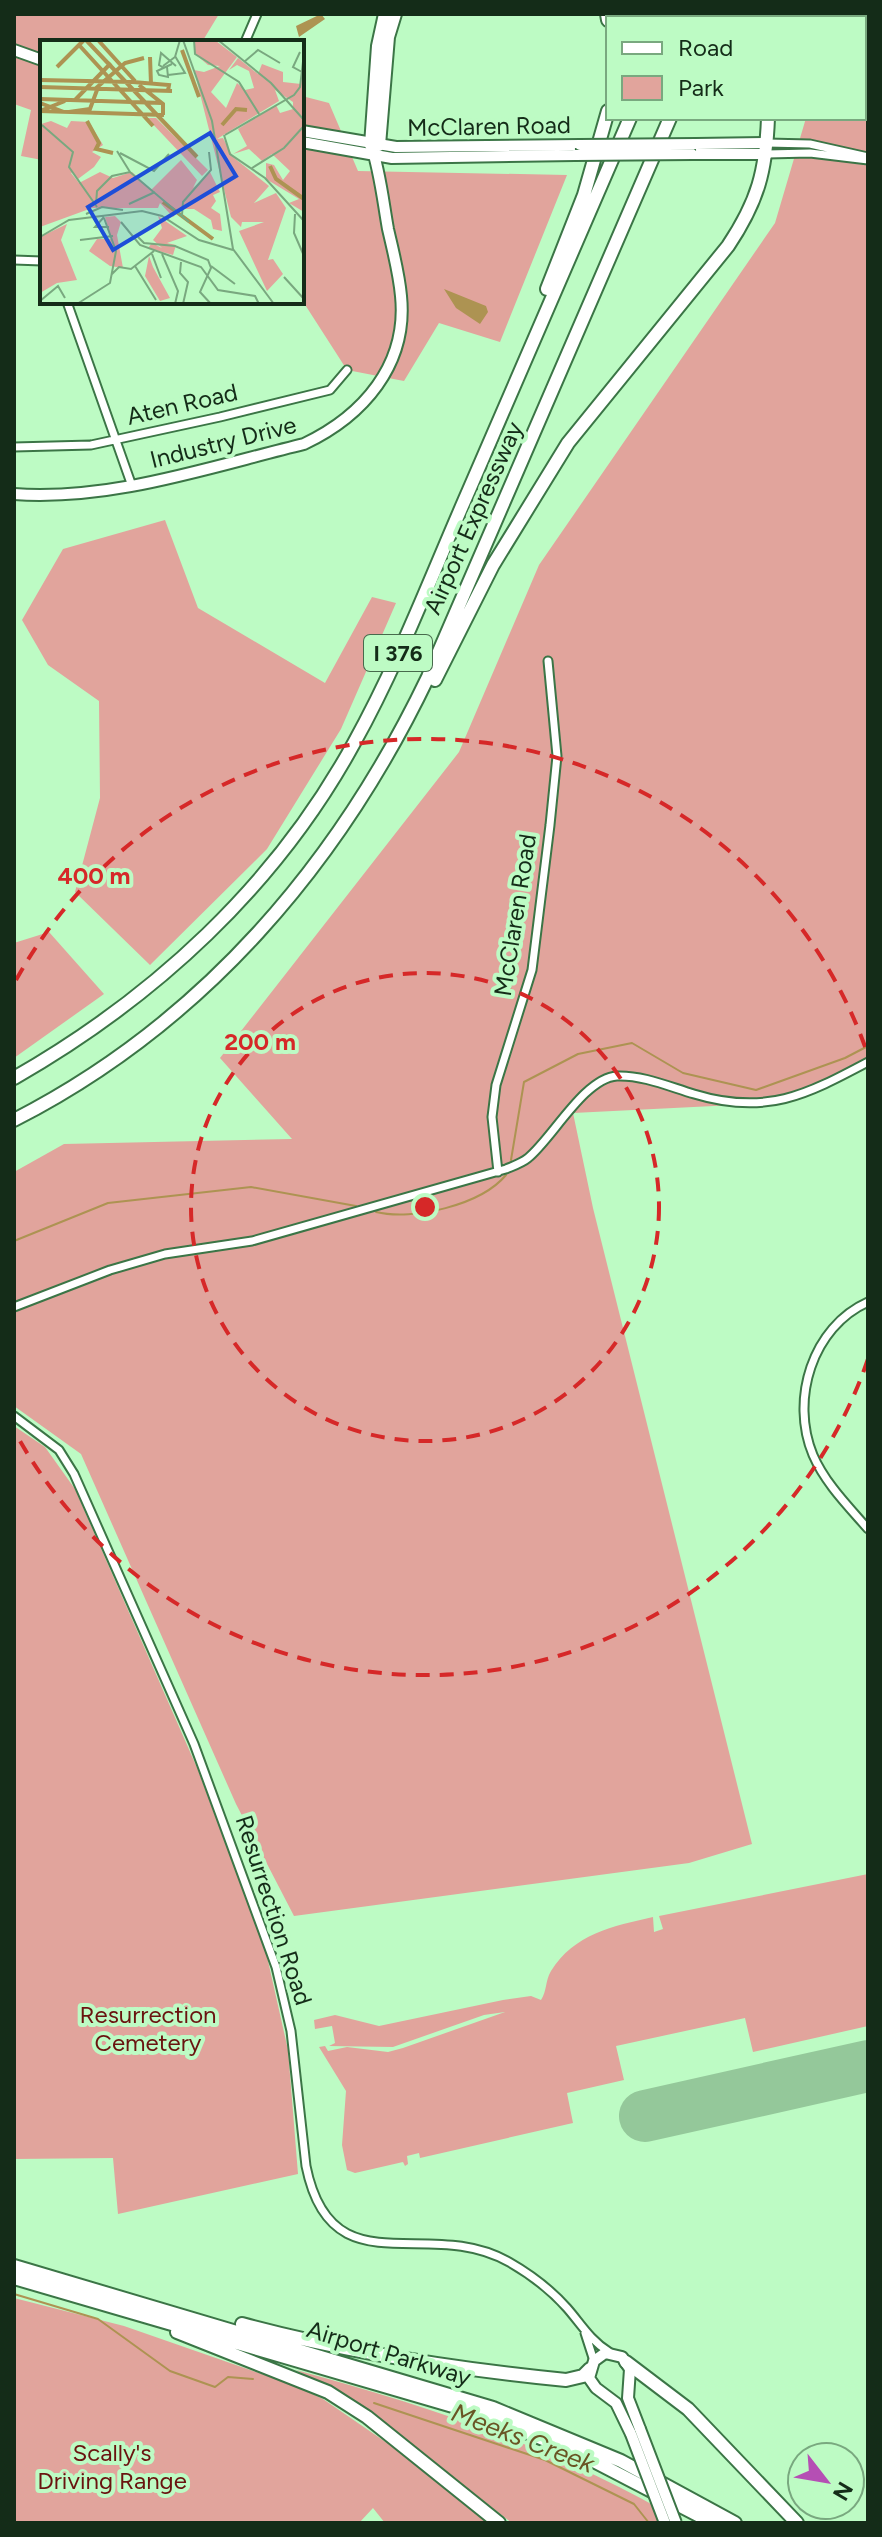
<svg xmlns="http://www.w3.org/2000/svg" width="882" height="2537" font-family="Figtree,sans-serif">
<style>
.green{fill:#e1a49c}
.water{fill:#ad9352}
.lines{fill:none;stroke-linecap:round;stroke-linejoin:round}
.stream{stroke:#ad9352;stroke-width:2}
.runway{stroke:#94c89a;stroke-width:52}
.street-casing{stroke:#3b7546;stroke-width:11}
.secondary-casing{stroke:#3b7546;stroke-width:14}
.highway-casing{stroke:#3b7546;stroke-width:16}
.street{stroke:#fff;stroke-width:7}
.secondary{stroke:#fff;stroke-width:10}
.highway{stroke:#fff;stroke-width:12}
.secondary-bridge-casing{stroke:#3b7546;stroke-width:14;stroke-linecap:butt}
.secondary-bridge{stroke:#fff;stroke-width:10}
.ring{fill:none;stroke:#d62828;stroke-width:4;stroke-dasharray:14 10}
.labels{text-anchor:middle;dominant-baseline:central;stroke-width:8;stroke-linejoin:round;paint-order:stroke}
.shield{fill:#bdfbc4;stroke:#476a4c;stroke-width:2}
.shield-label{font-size:22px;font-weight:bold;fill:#142c18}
.street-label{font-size:24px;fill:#142c18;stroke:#bdfbc4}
.park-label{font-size:24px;fill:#69130f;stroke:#bdfbc4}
.water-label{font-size:26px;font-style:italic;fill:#695524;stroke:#bdfbc4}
.inset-river{fill:none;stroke:#ad9352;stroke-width:4}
.inset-road{fill:none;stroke:#79a87f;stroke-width:2}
.view{fill:#1d4ed8;fill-opacity:0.15;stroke:#1d4ed8;stroke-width:4}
.inset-edge{fill:none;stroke:#142c18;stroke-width:4}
.centre{fill:#d62828;stroke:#bdfbc4;stroke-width:4}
.ring-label{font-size:24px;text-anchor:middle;font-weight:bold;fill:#d62828;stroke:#bdfbc4;stroke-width:8;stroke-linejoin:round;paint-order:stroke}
</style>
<rect width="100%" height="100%" fill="#bdfbc4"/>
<path class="green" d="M14,14H219L202,42H42V160L21,156L31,110L14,104Z
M832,14H868V1064L772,1103L573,1113L593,1208L752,1844L689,1863L294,1916L236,1804L81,1454L14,1406V1172L64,1144L292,1139L220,1058L459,752L539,565L775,223L806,118H864V18H831Z
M302,96L329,103L358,171L567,175L500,342L439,323L404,381L347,370L302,300Z
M165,520L198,608L325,683L372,597L396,603L341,729L267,849L150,965L75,892L100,798L99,701L48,665L22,620L63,549Z
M49,932L104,994L14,1058V943Z
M14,1426L45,1447L75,1489L198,1770L266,1952L288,2050L298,2174L118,2214L113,2158L14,2159Z
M868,1874V2026L753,2052L745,2018L616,2046L624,2080L567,2093L573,2123L420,2158L419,2153L407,2156L408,2164L405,2166L403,2162L355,2173L347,2170L342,2145L346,2091L319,2047L325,2046L328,2051L347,2047L388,2052L403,2048L505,2012L484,2015L393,2047L329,2046L335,2043L332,2026L315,2029L314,2020L335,2015L379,2026L503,2000L531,1996L541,2000C547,1991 545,1981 551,1971C574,1934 613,1926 653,1917L654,1932L663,1929L659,1916Z
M14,2298L124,2326L288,2383L323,2399L406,2456L489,2523H385L373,2508L359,2523H14Z
M296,2370C431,2407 564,2450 684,2523H512L358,2403Z"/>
<path class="water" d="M321,14L325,19L299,37L296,26Z
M444,289L486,306L488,312L480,324L456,308Z"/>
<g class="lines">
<path class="stream" d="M511,1160L524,1082L578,1054L632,1043L683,1073L756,1090L845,1058L868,1046
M376,1212C413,1221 481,1205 506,1175
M14,1241L108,1203L251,1187L356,1206
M14,2294L98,2319L170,2371L215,2387L228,2377L253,2379
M374,2403L545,2460L634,2504L649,2523"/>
<path class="runway" d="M645,2116L868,2066"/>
<g class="street-casing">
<path id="street" d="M245,42L257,14
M767,143L810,144L868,157
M767,154L810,153L868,160
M14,260L42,261
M67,302L132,486
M14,447L91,445L220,417L330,390L347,370
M498,1172L492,1117L496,1085L532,970L550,825L557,756L548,661
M868,1302C812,1327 790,1400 813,1455C825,1483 848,1506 868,1529
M14,1307L110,1270L165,1254L252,1241L506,1169C513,1166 522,1163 528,1158C552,1139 584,1078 617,1076C643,1075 670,1087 694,1094C766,1116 806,1095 868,1062
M14,1416L59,1450L74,1474L194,1744L276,1967L291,2031L306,2166C331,2290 427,2215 509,2262C530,2274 551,2290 567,2308C581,2324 590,2340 609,2352
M585,2333L594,2361"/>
</g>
<g class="secondary-casing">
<path id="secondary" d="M14,50L42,60
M302,131L396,147L580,145
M302,142L392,158L575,155
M696,144L767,143
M692,154H767
M14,494C112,501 209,467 304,444C363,416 408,365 401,296C399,273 393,251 388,229C383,201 380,171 371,145
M631,2434L616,2403L596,2388L589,2378L594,2361L605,2353L622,2357L630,2369L628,2398L640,2429"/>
</g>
<g class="highway-casing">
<path id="highway" d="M607,14L608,20
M674,18L675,14
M713,18L715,14
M775,18L776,14
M371,145L378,46L385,14
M379,145L388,37L395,14
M547,289L584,195L608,111
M435,680L493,565L568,443L728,246C758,201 766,171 768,118
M14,1078C154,998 276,886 354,743C399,662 432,574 469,490C523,366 577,242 630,118
M14,1120C202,1024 338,865 428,677L670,118
M14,2266L493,2408L621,2461L735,2523
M14,2278L487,2416L582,2455L713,2523
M242,2324C349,2353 456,2369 566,2380L583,2376L590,2369
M177,2332L328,2392L367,2417L499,2523
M626,2362L688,2409L797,2523"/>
</g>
<use href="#street" class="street"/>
<use href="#secondary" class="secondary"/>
<use href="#highway" class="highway"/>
<g class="secondary-bridge-casing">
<path id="secondary-bridge" d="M580,145L696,144
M575,155L692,154
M640,2429L676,2523
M631,2434L665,2523"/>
</g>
<use href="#secondary-bridge" class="secondary-bridge"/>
</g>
<g class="ring">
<circle cx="425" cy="1207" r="234"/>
<path d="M868 1359A468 468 0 0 1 16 1434M16 980A468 468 0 0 1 868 1055"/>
</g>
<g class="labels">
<rect class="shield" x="364" y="635" width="68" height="36" rx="6"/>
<g class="shield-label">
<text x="398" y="653">I 376</text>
</g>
<g class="street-label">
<text transform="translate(489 126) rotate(-1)">McClaren Road</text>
<text transform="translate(182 404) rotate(-13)">Aten Road</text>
<text transform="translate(223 442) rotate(-14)">Industry Drive</text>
<text transform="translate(473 518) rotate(-66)">Airport Expressway</text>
<text transform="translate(515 915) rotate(-81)">McClaren Road</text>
<text transform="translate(274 1910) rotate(72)">Resurrection Road</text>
<text transform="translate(389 2353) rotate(17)">Airport Parkway</text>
</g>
<g class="park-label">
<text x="148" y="2014">Resurrection<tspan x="148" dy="28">Cemetery</tspan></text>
<text x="112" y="2452">Scally's<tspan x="112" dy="28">Driving Range</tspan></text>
</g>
<g class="water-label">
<text transform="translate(523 2438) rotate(21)">Meeks Creek</text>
</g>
</g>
<g transform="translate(40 40)">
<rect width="264" height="264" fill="#bdfbc4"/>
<path d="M155,0L176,1L197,17L171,52L186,68L197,43L205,50L214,48L209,31L197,25L189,30L198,18L218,34L222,24L243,32V42L261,44L264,18V172L249,163L259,159L226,139V123L234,125L243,140L250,131L232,114L222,121L209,109L193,114L207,106L198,89L236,65L240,73L253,69V62L235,50L239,61L177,99L183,98L193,117L229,146L214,163L236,153L246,168L228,220L233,219L243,234L227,251L199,191L224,182H202L201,187L191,177L154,30L164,32L180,26L168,25L155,14ZM107,78H116L168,130L162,136ZM11,81L27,88L31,81L49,82L63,105L52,112L61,117L54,127L38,139L33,132L31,133L39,143L60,132L73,138L92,132L111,150L141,120L157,140L153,148L170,132L180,152L173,155L176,161L171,168L180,174L182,191L173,189L171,180L154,169H141L133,177L120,163L118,168H52L0,187V84L10,90L1,84ZM75,176L81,182L77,195L83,228L70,226L49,211L57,199H71L65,177ZM118,176L147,196L127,203L136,205L133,215L108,208L112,203L122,208L113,200L122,188ZM27,184L21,200L37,240L17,243L0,253V197ZM109,216L113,227L130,258L120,261L105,236Z" fill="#e1a49c"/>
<path class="inset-river" d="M46,0L157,117M58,0L95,41M39,5L113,86M142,10L159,57M110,17L111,44M17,27L44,0M0,40L93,42L129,45L128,51M99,45L123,64V75M0,47L132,51M55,49L85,23L104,18M0,59L122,63M35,60L71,23M0,63L24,72M0,71L25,61M0,71L124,75M29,72L50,69L57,50M47,81L59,103L56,109L73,113M182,85L196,69L207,70M230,126L236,139L264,159M123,162L173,199"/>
<path class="inset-road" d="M143,0L172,81L193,209L234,264M154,0L155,14L199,42L219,74M178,0L231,43L264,80M260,12L253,27L262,32M204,22L218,10L240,23M123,26L135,17L140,0M127,27L128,37L119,35L117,31L132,24M124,28L119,25L121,13L136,26M128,35L145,33L135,16M2,85L33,112L29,127L57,167M184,95L190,114L225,138L264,181M185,95L254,55L260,47L264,13M77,111L90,132M80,113L114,131L129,114M212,128L244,108L263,87M56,164L57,151L72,136L90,132L149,182M89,164L115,152M46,174L62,167L83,170M255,174L254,193L264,216M142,175L143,162L171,130L169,112M64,177L55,187H69M81,182L100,205L161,227L178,250L215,256L219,264M0,197L29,180L102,171L122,176L159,200L193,210M98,197L104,203L135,206L168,220L171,228L160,252L171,264M40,200L73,196M112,214L121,238M122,214L138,251L135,264M141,222L140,233L148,242L143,264M95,226L116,260M171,226L195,244M71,235L79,227L91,229L114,211M244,237L264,259M0,261L18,246L25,258M37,264L70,243L76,211L64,178"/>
<path class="view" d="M170,93L196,136L73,210L48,167Z"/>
<rect width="264" height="264" class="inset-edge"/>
</g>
<circle cx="425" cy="1207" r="12" class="centre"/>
<g class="ring-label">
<text x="94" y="884">400 m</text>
<text x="260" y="1050">200 m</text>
</g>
<rect width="882" height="2537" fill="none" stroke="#142c18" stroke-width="32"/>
<rect x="606" y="16" width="260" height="104" fill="#bdfbc4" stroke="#79a87f" stroke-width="2"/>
<rect x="622" y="42" width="40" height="12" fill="#ffffff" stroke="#79a87f" stroke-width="2"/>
<text x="678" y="56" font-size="24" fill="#142c18">Road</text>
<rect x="622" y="76" width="40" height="24" fill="#e1a49c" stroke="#79a87f" stroke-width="2"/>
<text x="678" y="96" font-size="24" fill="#142c18">Park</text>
<g transform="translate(826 2481) rotate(121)"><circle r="38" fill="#bdfbc4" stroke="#79a87f" stroke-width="2"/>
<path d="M0-6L14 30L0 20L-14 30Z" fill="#b54fb4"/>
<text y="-12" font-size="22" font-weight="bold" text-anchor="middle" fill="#142c18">N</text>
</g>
</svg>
